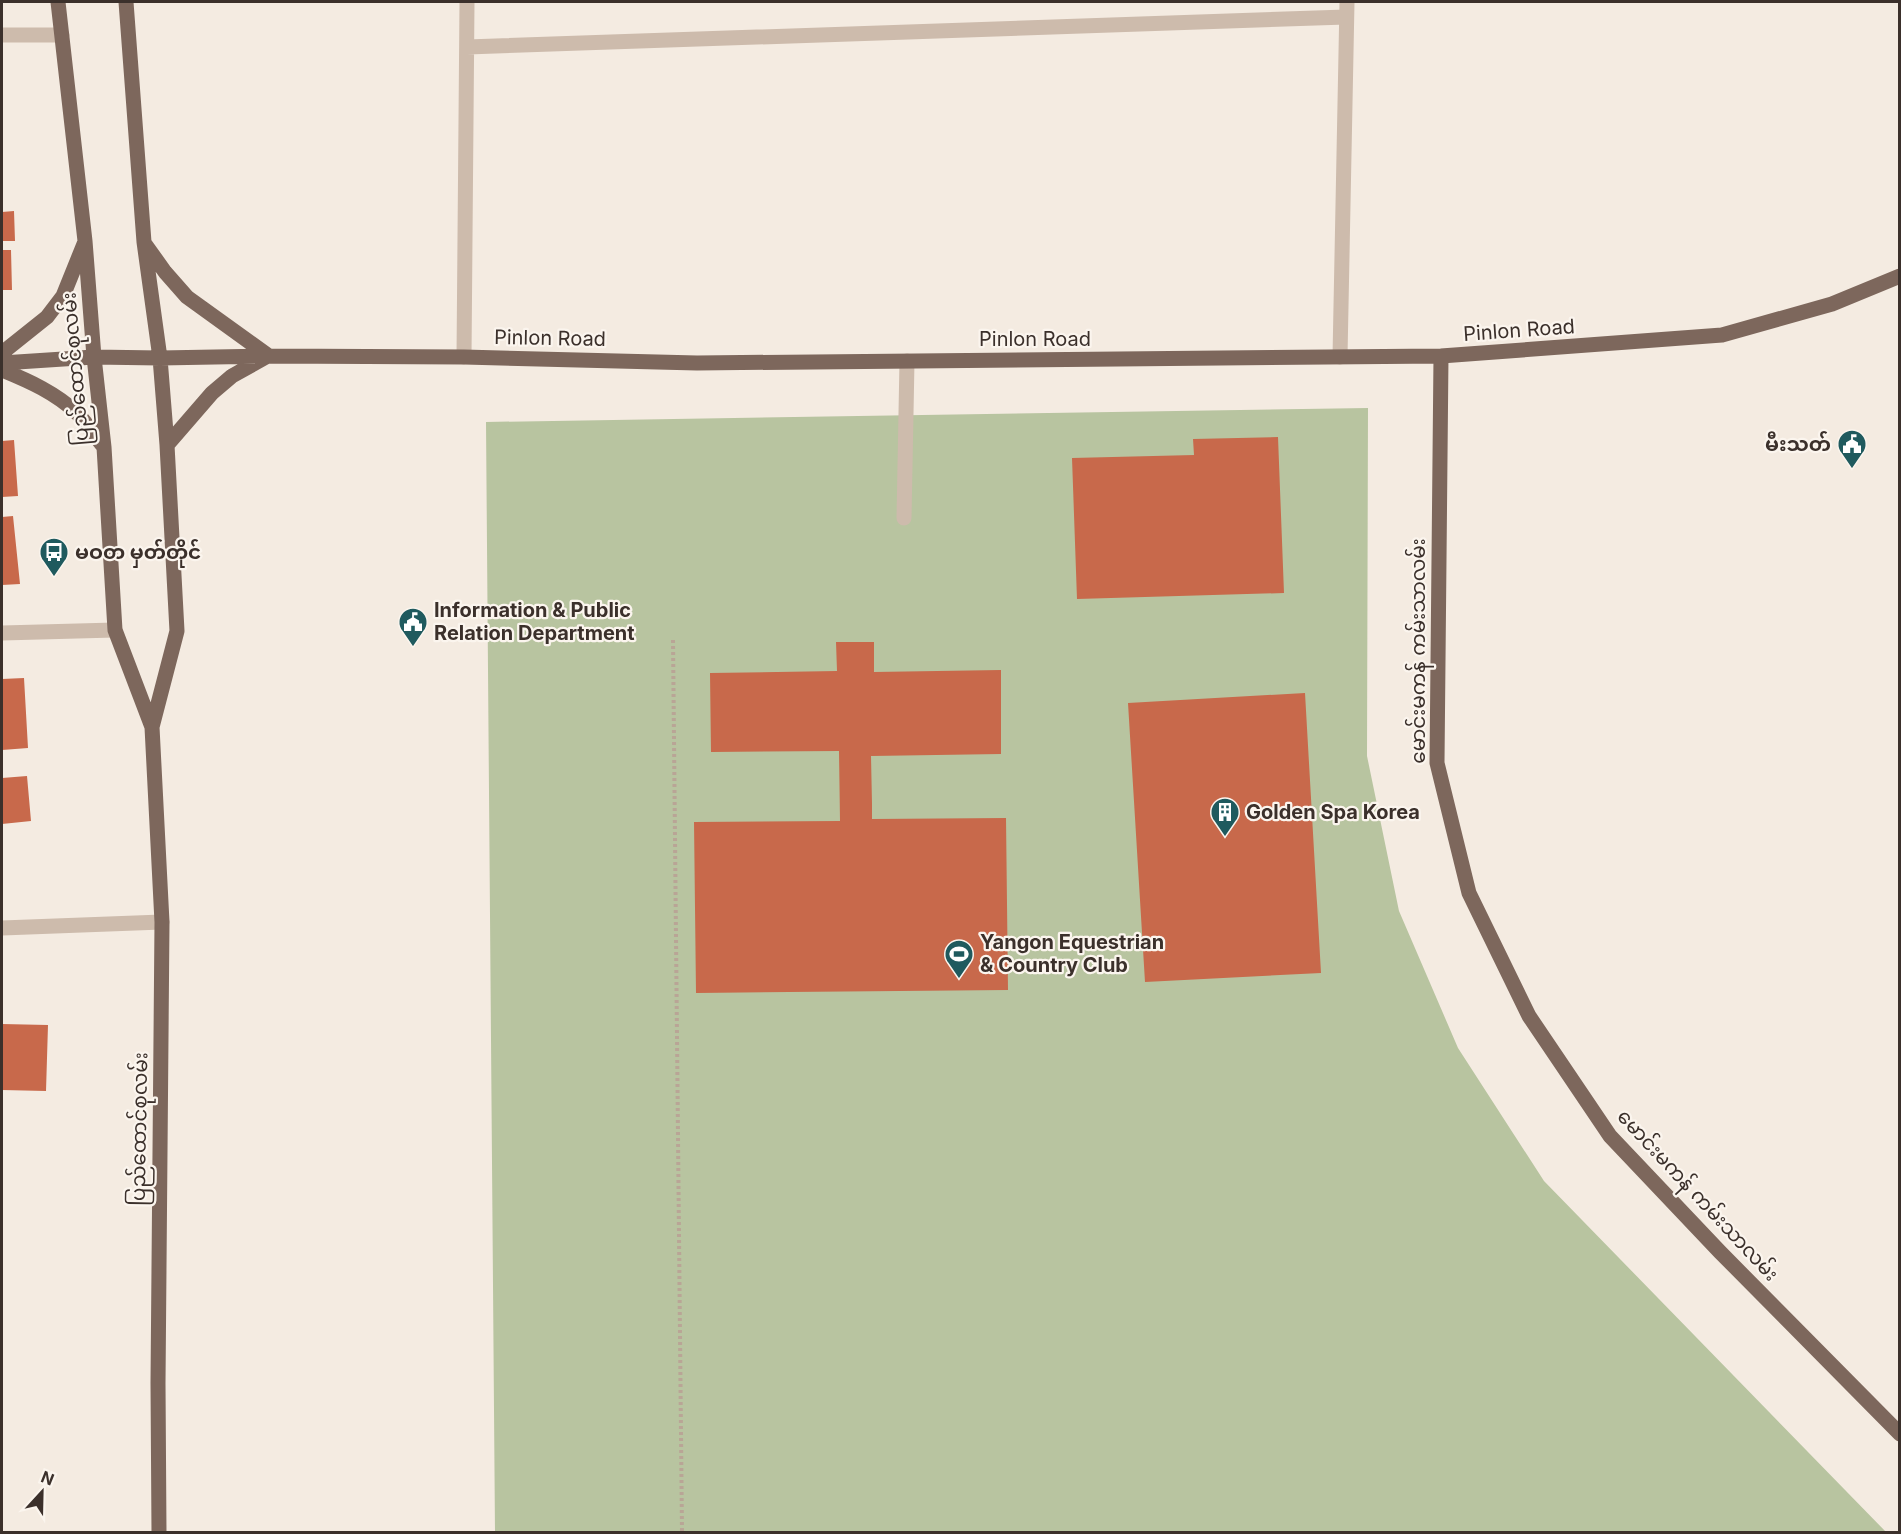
<svg xmlns="http://www.w3.org/2000/svg" width="1901" height="1534" font-family="Inter,'Noto Sans Myanmar',sans-serif">
<style>
.green{fill:#b8c4a0}
.building{fill:#c8694b}
.lines{fill:none;stroke-linecap:round;stroke-linejoin:round}
.path{stroke:#b9a596;stroke-width:4;stroke-dasharray:3 3;stroke-linecap:butt}
.minor{stroke:#cdbbac;stroke-width:15}
.major{stroke:#7d675c;stroke-width:15}
.labels{text-anchor:middle;dominant-baseline:central;stroke-width:4.5;stroke-linejoin:round;paint-order:stroke}
.street-label{font-size:20px;fill:#3b302b;stroke:#fbf5ee}
.poi-label{font-size:20px;font-weight:bold;fill:#3b302b;stroke:#fbf5ee;text-anchor:start}
</style>
<rect width="100%" height="100%" fill="#f4ebe1"/>
<path class="green" d="M1368,408L1367,756L1399,911L1458,1048L1544,1181L1886,1532H495L486,422Z"/>
<path class="building" d="M14,211L15,241H2V212Z
M2,250H11L12,290H2Z
M1278,437L1284,593L1077,599L1072,458L1194,455L1193,439Z
M14,440L18,496L2,497V441Z
M13,516L20,584L2,585V517Z
M836,642H874V672L1001,670V754L871,756L872,804V819L1006,818L1008,990L696,993L694,822L840,821L839,751L711,752L710,673L837,671Z
M24,678L28,748L2,750V679Z
M1305,693L1321,973L1145,982L1128,703Z
M27,776L31,821L2,824V778Z
M2,1024L48,1025L46,1091L2,1090Z"/>
<g class="lines">
<path class="path" d="M673,640L682,1532"/>
<path class="minor" d="M2,35H62
M467,47L1346,17
M464,357L467,2
M1340,357L1347,2
M904,518L907,361
M2,633L115,630
M2,928L162,922"/>
<path class="major" d="M58,2L85,241L94,357L104,447L115,630L152,727
M126,2L144,242L160,358L167,445L177,631L152,727L162,922L158,1383L159,1532
M145,244L165,272L187,297L269,356
M2,353L47,317L63,296L84,244
M1441,356L1437,763L1469,893L1529,1016L1610,1136L1720,1252L1900,1434
M2,363L94,357L160,358L269,356L464,357L697,363L1441,356L1722,335L1832,304L1900,276
M2,370C29,381 56,393 78,414C87,424 95,436 104,447
M167,445L212,393L232,376L266,357"/>
</g>
<defs>
<g id="civic-pin" transform="scale(1.5)"><path d="M0 17L-7.5 6A9.5 9.5 0 1 1 7.5 6Z" fill="#1f5a5e" stroke="#fbf5ee"/><path d="M-.6-6.5H3V-4.5H.6V-3L4-1V1h2V6H-6V1h2V-1L-.6-3ZM-1.2 2.5V6h2.4V2.5Z" fill="#fff"/></g>
<g id="bus-pin" transform="scale(1.5)"><path d="M0 17L-7.5 6A9.5 9.5 0 1 1 7.5 6Z" fill="#1f5a5e" stroke="#fbf5ee"/><path d="M-5-6H5V4H4V6H2V4H-2V6H-4V4H-5ZM-3.5-4V0h7V-4ZM-3.5 1.2v1.5H-2V1.2ZM2 1.2v1.5H3.5V1.2Z" fill="#fff"/></g>
<g id="building-pin" transform="scale(1.5)"><path d="M0 17L-7.5 6A9.5 9.5 0 1 1 7.5 6Z" fill="#1f5a5e" stroke="#fbf5ee"/><path d="M-4-6H4V6H1V3H-1V6H-4ZM-2.5-4.3h1.7v1.8h-1.7ZM.8-4.3h1.7v1.8H.8ZM-2.5-1h1.7V.8h-1.7ZM.8-1h1.7V.8H.8Z" fill="#fff"/></g>
<g id="stadium-pin" transform="scale(1.5)"><path d="M0 17L-7.5 6A9.5 9.5 0 1 1 7.5 6Z" fill="#1f5a5e" stroke="#fbf5ee"/><path d="M0-5a6.5 5 0 1 0 0 10a6.5 5 0 1 0 0-10ZM-3.5-1.8h7v3.6h-7Z" fill="#fff"/></g>
</defs>
<g fill-rule="evenodd">
<use href="#civic-pin" x="1852" y="444"/>
<use href="#bus-pin" x="54" y="552"/>
<use href="#civic-pin" x="413" y="622"/>
<use href="#building-pin" x="1225" y="812"/>
<use href="#stadium-pin" x="959" y="954"/>
</g>
<g class="labels">
<g class="street-label">
<text transform="translate(1519 330) rotate(-4)">Pinlon Road</text>
<text transform="translate(550 338) rotate(1)">Pinlon Road</text>
<text x="1035" y="339">Pinlon Road</text>
<text transform="translate(75 369) rotate(-95)">ပြည်ထောင်စုလမ်း</text>
<text transform="translate(1418 651) rotate(-90)">မောင်းမကန် ကမ်းသာလမ်း</text>
<text transform="translate(139 1129) rotate(-89)">ပြည်ထောင်စုလမ်း</text>
<text transform="translate(1698 1195) rotate(47)">မောင်းမကန် ကမ်းသာလမ်း</text>
</g>
<g class="poi-label">
<text x="1831" y="444" text-anchor="end">မီးသတ်</text>
<text x="75" y="552">မဝတ မှတ်တိုင်</text>
<text x="434" y="610">Information &amp; Public<tspan x="434" dy="23">Relation Department</tspan></text>
<text x="1246" y="812">Golden Spa Korea</text>
<text x="980" y="942">Yangon Equestrian<tspan x="980" dy="23">&amp; Country Club</tspan></text>
</g>
</g>
<rect width="1901" height="1534" fill="none" stroke="#3b302b" stroke-width="6"/>
<g transform="translate(42 1492) rotate(22)" stroke="#fbf5ee" stroke-width="4.5" paint-order="stroke">
<path d="M0-4.5L10 22L0 15L-10 22Z" fill="#3b302b"/>
<text y="-9" font-size="16" font-weight="bold" text-anchor="middle" fill="#3b302b">N</text>
</g>
</svg>
